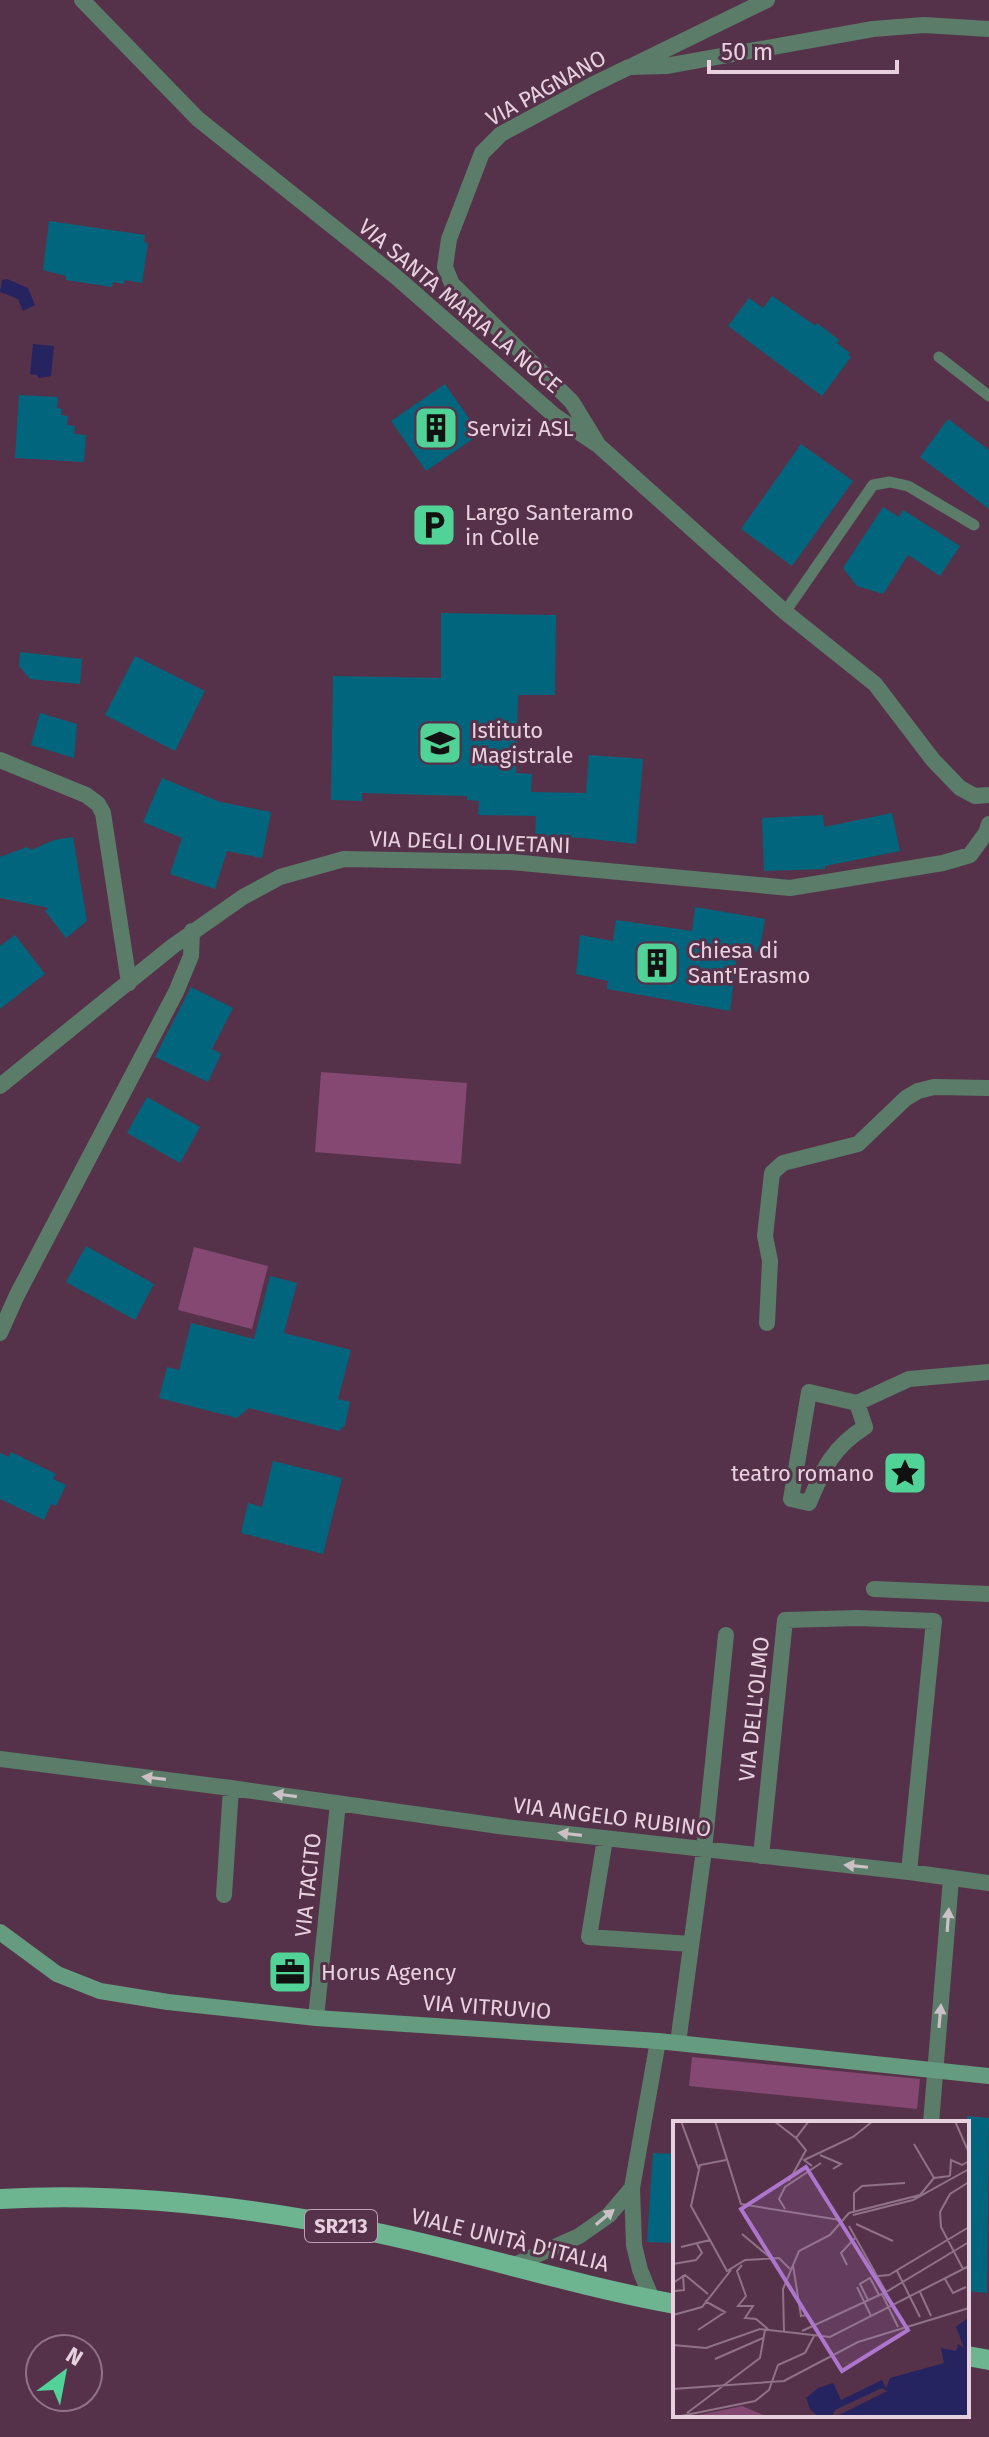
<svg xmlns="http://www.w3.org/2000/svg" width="989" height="2437" font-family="'Fira Sans',sans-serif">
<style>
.green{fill:#854872}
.water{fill:#262361}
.building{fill:#01667d}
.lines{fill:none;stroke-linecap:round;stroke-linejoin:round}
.lane{stroke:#5a7c69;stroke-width:11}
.street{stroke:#5a7c69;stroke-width:16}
.secondary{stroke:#659c7f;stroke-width:16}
.primary{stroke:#6db590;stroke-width:20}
.oneway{fill:#ccc0c7}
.labels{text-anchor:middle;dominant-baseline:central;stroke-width:6;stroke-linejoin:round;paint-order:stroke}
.shield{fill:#56324a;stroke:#bca1b2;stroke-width:2}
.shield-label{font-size:20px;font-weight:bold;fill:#e8d1df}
.street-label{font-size:22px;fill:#e8d1df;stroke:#56324a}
.poi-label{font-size:22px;fill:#e8d1df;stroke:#56324a;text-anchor:start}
.inset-river{fill:none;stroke:#262361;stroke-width:4}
.inset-road{fill:none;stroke:#907286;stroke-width:2}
.view{fill:#ac76cd;fill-opacity:0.15;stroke:#ac76cd;stroke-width:4}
.inset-edge{fill:none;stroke:#e8d1df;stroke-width:4}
</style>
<rect width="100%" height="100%" fill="#56324a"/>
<path class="green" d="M321,1072L467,1083L461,1164L315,1152Z
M194,1247L268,1266L252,1329L178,1310Z
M692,2057L920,2079L917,2109L689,2086Z"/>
<path class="water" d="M7,279L28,288L35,305L23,311L18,299L0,292L2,280Z
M33,344L54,346L51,376L39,378L37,375L30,374Z"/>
<path class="building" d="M49,221L145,235L144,242L148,243L142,283L125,280L124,284L113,282L112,287L66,280V276L43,270Z
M772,296L816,326L817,323L839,340L837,343L850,353L848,355L851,357L822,396L728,326L749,298L763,308Z
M445,384L480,434L426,471L391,421Z
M19,395L58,397L57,408L62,409L61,415L68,416L67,425L75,426L74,434L86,435L84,462L15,458Z
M948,419L989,450V509L920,457Z
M801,444L853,481L792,566L741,529Z
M883,507L899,517L903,510L960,546L940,576L908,555L883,594L857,586L843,568Z
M441,613L556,615L555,695H518L516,773L532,774L531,792L586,793L589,755L643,759L636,844L583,838L535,836L536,816L478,815L479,801L467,800V796L362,793V801L331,800L333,676L441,678Z
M20,652L82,659L80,684L30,679L19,666Z
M135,656L205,691L175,751L105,715Z
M40,713L77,724L74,758L31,745Z
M162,778L220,802L271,812L262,858L227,851L215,889L170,874L182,838L143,822Z
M892,813L900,851L825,866V869L764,871L762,818L823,815L824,827Z
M73,837L87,921L66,938L45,911L49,908L0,898V857L27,847L31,850L54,840Z
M695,907L765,919L759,952L738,948L730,1011L607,989L608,981L576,974L580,935L613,941L616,920L692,931Z
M15,935L45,974L0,1009V946Z
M191,987L233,1008L212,1049L221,1054L208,1082L155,1057Z
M147,1097L200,1127L180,1163L127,1133Z
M86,1246L154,1284L135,1320L66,1282Z
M270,1276L297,1283L284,1333L351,1350L338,1399L350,1402L345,1425L339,1431L249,1408L237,1418L159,1398L167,1367L179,1370L191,1323L254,1339Z
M11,1452L56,1474L53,1479L66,1485L56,1506L51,1504L44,1520L0,1499V1453L9,1457Z
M273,1461L342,1478L323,1554L241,1533L248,1503L262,1507Z
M967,2116L989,2118L987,2293L967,2291Z
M653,2153L675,2154V2243L647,2242Z"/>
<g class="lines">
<path class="lane" d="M939,357L989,396
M785,612L873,485L890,482L908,486L974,525"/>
<path class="street" d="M82,0L198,119L395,276L555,416L598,445L785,612L875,684L933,760L960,788L975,796L989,795
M634,65L767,0
M597,443L572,402L452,284L445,267L449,239L482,153L501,134L592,85L629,67L666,66L873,29L924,25L989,29
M0,760L86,795L98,804L103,813L129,983
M0,1086L173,946L243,897L280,877L344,859L511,862L790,888L943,863L970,855L986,833L989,824
M767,1323L770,1261L765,1236L772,1173L783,1163L858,1144L906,1098L918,1091L934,1087L989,1088
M0,1333L17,1295L176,992L191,956L192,931
M809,1392L857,1403L865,1427C833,1447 823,1469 809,1503L791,1499Z
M857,1403L909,1379L989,1372
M874,1589L989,1594
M0,1759L231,1788L506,1827L909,1872L989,1883
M605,1839L589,1937L691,1944
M761,1856L785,1620L858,1618L934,1621L909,1872
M224,1895L231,1788
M316,2018L338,1803
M678,2043L704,1850L726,1635
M931,2123L951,1879
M632,2188L634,2245L640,2270L652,2299
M512,2266L579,2236L609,2215L632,2188L658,2041"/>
<path class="secondary" d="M0,1932L57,1974L100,1991L168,2002L316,2018L658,2041L989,2076"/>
<path class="primary" d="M0,2199C124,2192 246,2206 368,2231C471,2252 571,2285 675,2304
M967,2356L989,2360"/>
</g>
<defs><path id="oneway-solid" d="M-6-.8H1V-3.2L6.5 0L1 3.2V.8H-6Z" transform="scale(2)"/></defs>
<g class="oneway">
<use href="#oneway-solid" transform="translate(154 1778) rotate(-173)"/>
<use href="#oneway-solid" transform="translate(285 1795) rotate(-172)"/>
<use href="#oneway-solid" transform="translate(570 1834) rotate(-173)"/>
<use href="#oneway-solid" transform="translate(856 1866) rotate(-174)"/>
<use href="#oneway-solid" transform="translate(948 1920) rotate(-86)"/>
<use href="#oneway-solid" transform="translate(940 2016) rotate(-85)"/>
<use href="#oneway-solid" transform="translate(605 2217) rotate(-40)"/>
</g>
<defs>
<g id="building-square" transform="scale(2.3)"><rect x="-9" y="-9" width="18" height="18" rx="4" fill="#51d397" stroke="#56324a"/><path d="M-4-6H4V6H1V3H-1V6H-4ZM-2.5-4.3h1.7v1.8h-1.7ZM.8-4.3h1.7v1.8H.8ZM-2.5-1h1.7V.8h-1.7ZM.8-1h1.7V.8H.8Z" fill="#111"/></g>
<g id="parking-square" transform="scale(2.3)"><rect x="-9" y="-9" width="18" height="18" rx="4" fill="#51d397" stroke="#56324a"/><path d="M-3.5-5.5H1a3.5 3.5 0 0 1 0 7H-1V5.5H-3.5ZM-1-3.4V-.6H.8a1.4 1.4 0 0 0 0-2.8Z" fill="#111"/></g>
<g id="school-square" transform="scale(2.3)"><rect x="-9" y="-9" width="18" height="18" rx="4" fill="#51d397" stroke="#56324a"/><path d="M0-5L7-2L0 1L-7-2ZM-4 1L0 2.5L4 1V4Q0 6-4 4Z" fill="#111"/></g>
<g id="sight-square" transform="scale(2.3)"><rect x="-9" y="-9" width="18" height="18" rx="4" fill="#51d397" stroke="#56324a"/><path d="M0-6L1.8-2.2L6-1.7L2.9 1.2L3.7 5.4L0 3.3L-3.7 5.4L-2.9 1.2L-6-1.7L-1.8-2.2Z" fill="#111"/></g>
<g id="office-square" transform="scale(2.3)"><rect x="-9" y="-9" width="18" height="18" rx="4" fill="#51d397" stroke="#56324a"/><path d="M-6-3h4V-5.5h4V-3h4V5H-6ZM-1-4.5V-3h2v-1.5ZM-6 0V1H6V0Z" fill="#111"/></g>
</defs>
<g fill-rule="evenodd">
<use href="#building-square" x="436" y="428"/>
<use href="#parking-square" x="434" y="525"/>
<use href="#school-square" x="440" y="743"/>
<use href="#building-square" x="657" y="963"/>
<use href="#sight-square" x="905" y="1473"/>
<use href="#office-square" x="290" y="1972"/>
</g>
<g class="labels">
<rect class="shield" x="305" y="2210" width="72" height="32" rx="6"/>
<g class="shield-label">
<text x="341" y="2226">SR213</text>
</g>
<g class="street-label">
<text transform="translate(546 88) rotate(-29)">VIA PAGNANO</text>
<text transform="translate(460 306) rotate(40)">VIA SANTA MARIA LA NOCE</text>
<text transform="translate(470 842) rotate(2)">VIA DEGLI OLIVETANI</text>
<text transform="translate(754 1709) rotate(-84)">VIA DELL'OLMO</text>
<text transform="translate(612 1817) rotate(7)">VIA ANGELO RUBINO</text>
<text transform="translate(308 1885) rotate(-84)">VIA TACITO</text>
<text transform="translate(487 2007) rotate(4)">VIA VITRUVIO</text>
<text transform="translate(510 2240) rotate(14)">VIALE UNITÀ D'ITALIA</text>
</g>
<g class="poi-label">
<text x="467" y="428">Servizi ASL</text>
<text x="465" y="512">Largo Santeramo<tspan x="465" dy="25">in Colle</tspan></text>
<text x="471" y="730">Istituto<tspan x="471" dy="25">Magistrale</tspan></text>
<text x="688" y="950">Chiesa di<tspan x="688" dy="25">Sant'Erasmo</tspan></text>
<text x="874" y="1473" text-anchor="end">teatro romano</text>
<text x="321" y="1972">Horus Agency</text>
</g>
</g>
<g transform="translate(673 2121)">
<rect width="296" height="296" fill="#56324a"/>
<path d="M69,285L93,295L21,296V295Z" fill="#854872"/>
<path d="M296,196V296H162L214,270L209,267L162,289L159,296H145L137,288L133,277L145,267L160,262L168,279L209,259L213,267L217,257L271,242L268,227L283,230L285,223L291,227L283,206Z" fill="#262361"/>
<path class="inset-river" d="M152,296L149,291L156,277L153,296M173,296L296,243"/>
<path class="inset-road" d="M8,0L26,49M42,0L68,83L167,99M101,0L123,17M282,0L296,32M241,23L261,57M147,34L168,43L160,48M139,45L131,39L180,16L200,0M277,55L278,39L289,44L296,40M116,60L133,29L123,17L136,0M112,88L106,78L112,66L148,42M181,90V72L189,65L232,62M180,94L240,79L296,48M183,103L220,120M176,105L213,171M69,113L99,138M37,119L54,150L72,139L106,137L117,148M8,126L37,119L18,85L27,44L53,39M0,143L23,139L29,132L24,123M69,144L64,150L73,175L65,185H80L72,197L83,198L95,208M120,144L128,195L134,194M174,144L168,132L183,116M290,148L268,106L267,91L277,73L296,61M224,150L247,196M205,155L216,154L296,106M272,158L280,172L293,166M0,162L12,154L35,173M184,166L198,195M2,170L11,169L10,154M247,171L258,195M209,173L225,206M195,179L187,163L197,157L206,174M0,194L29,186L58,149M25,209L52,191L32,180M111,210L110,168L126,130L157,114L176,92L247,74L261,57L277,55M129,210L213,171L296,121M0,224L33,227L87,208L157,216L296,145M42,238L90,217M0,268L111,260L185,221L296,187M14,292L87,237L92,209M3,296L82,280L96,269L105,244L132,232L141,215"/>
<path class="view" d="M133,46L235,209L169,250L68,88Z"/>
<rect width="296" height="296" class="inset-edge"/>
</g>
<g transform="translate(64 2373) rotate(32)"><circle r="38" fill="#56324a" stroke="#907286" stroke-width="2"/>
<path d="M0-6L14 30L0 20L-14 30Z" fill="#51d397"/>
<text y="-12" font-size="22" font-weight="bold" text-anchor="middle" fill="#e8d1df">N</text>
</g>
<path d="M709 60v12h188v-12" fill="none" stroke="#e8d1df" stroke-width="4"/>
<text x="721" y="60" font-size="24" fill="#e8d1df" stroke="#56324a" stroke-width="6" paint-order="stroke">50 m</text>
</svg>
